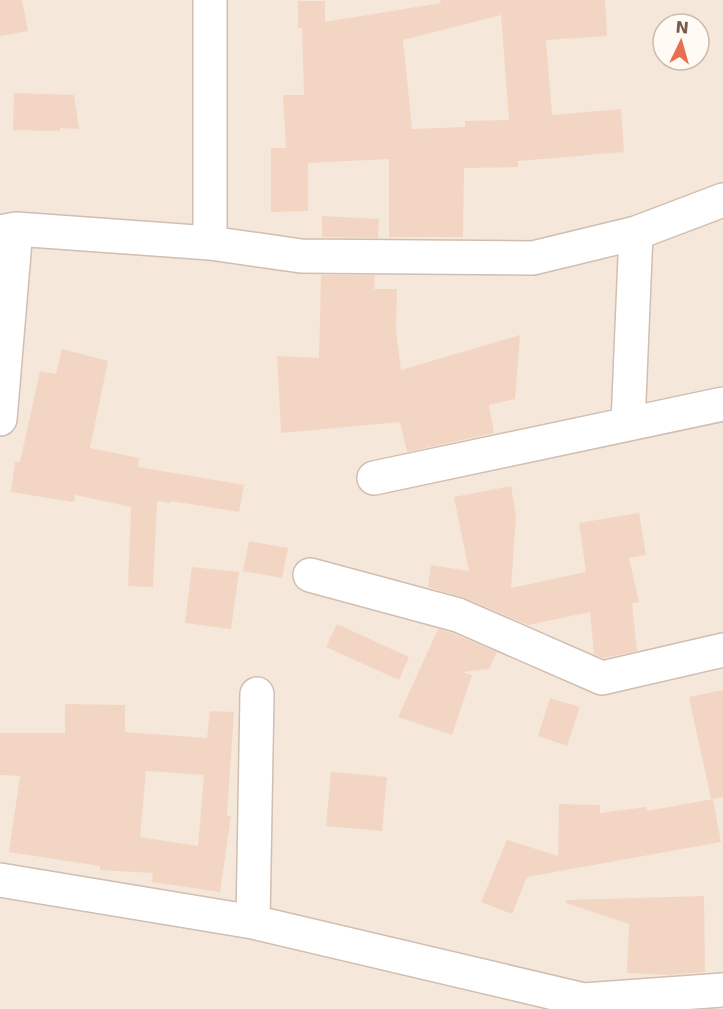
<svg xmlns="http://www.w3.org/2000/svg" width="723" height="1009" font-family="'DejaVu Sans',sans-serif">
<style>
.residential{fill:#f5e8da;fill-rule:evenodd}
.building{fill:#f3d5c3;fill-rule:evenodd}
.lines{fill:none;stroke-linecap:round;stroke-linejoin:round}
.minor-casing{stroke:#d1beb0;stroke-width:36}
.minor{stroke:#fff;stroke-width:33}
</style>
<rect width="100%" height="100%" fill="#fdf6ec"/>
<path class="residential" d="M0,0H723V1009H0ZM663,24H699V60H663Z"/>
<path class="building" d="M0,0H22L28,31L0,36Z
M440,0H605L607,36L546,40L552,115L621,109L624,152L518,161V167L464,168L463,237H389V159L308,163V211L271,212V148H286L283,95H304L302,28H298V1H325V22L441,3ZM501,15L509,120L465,121V127L412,129L403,40Z
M14,93L74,95L79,129L60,128V131L13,130Z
M322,216L379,219L378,238L322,237Z
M321,275H375L374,289H397L396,331L401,370L520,335L515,399L489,405L494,433L407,452L400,422L281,433L277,356L319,358Z
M62,349L108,361L90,448L139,458L138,467L244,485L239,512L171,501L170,503L157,501L153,587L128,586L131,507L75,495L74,502L11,492L15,462H20L40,371L56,374Z
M511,486L516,516L511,588L586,572L579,523L639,513L646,555L629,558L639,602L632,603L637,651L603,658L594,654L590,612L528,625L465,598L428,587L431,565L469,571L454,497Z
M249,541L288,548L282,578L243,571Z
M192,567L239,572L231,629L185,623Z
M337,624L409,657L399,680L326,647Z
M438,629L452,633L497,652L489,669L462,672L472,675L452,735L398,717Z
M723,690V797L711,799L689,697Z
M550,698L580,707L567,746L538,736Z
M65,704L125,705V732L207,738L210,711L234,712L227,815L231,816L220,892L152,882L153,873L100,870V866L9,852L20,776L0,775V733H65ZM146,771L204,775L198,846L140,837Z
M331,772L387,777L382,831L326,826Z
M713,799L721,842L527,877L512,914L481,902L507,840L558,856L559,804L600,805V813L646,807L647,811Z
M704,896L705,972L668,975L627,973L629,924L566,903V900Z"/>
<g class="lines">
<g class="minor-casing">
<path id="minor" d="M210,0V243
M0,232L16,229L210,243L301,256L533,258L636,233L723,200
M0,419L16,229
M628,424L636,233
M374,478L723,404
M310,575L458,615L602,678L723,650
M0,880L253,922L584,1000L723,990
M253,922L257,694"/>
</g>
<use href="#minor" class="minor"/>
</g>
<g transform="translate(681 42) rotate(5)"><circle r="28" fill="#fffaf3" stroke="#cabbb1" stroke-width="1.5"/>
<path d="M0-4.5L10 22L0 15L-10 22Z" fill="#e76f51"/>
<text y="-9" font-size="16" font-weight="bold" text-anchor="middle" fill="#7a5c4d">N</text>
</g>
</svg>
